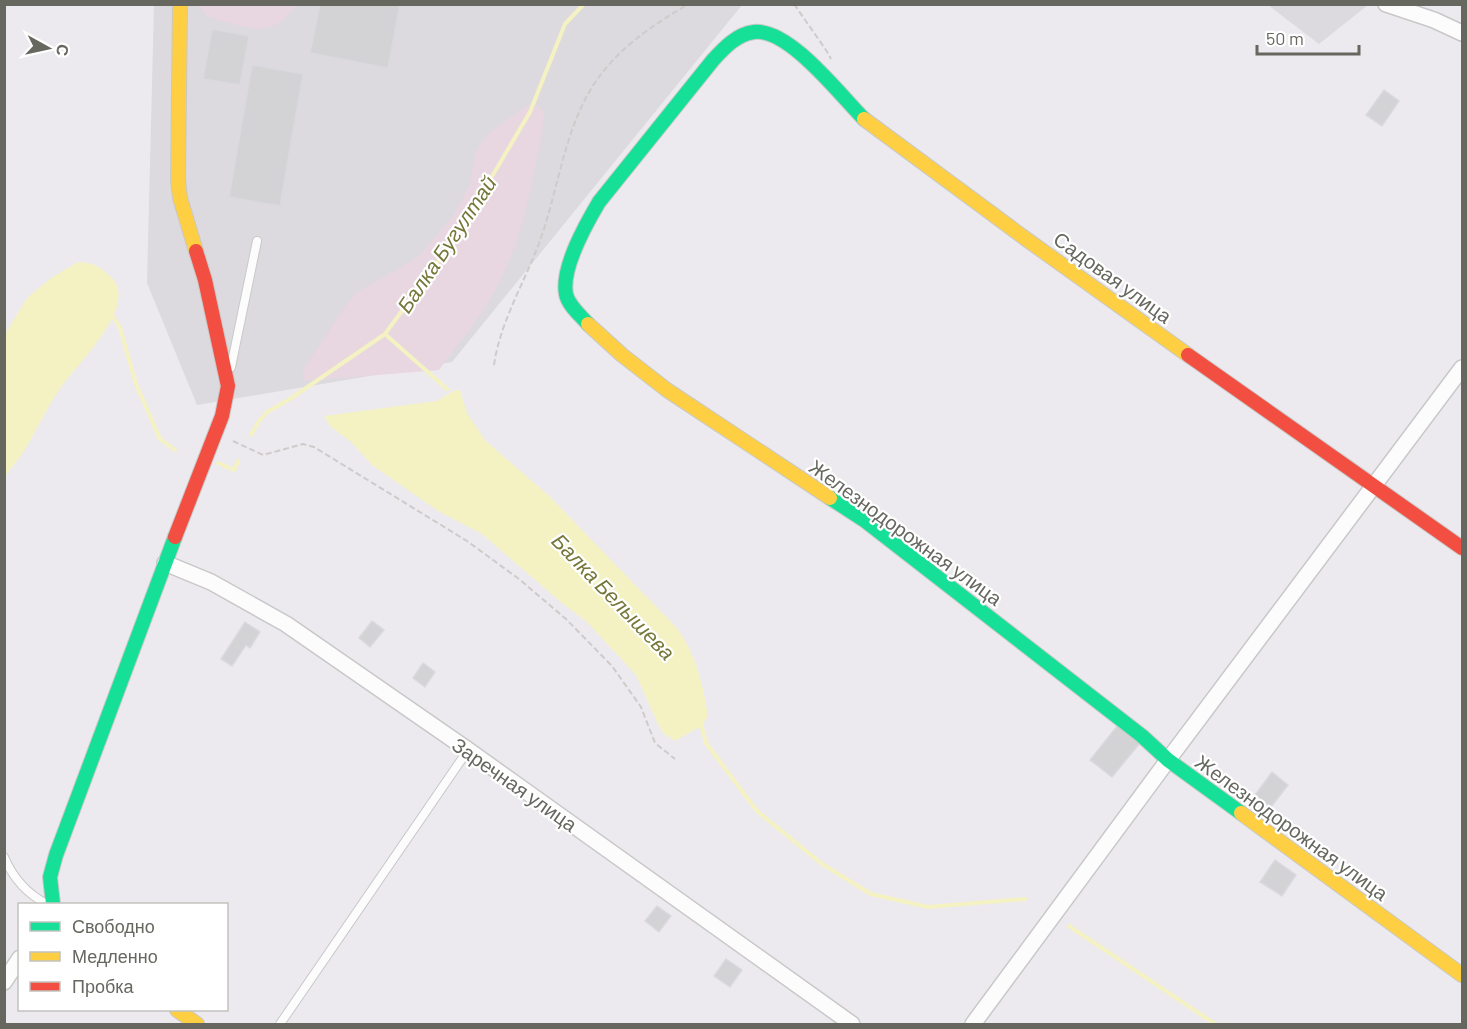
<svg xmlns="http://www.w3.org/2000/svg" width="1467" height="1029" font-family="Barlow,sans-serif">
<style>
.industrial{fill:#dcdade}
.green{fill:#e8d7e0}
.water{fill:#f4f2c3}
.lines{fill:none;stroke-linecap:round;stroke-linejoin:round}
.stream{stroke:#f4f2c3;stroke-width:4}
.building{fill:#d3d3d5;stroke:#dad9de;stroke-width:1.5}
.lane-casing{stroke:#c9c8c9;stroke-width:10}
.street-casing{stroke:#c9c8c9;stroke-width:18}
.fast-casing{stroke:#c8c8c7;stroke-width:16}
.slow-casing{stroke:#c8c8c7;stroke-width:16}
.jam-casing{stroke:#c8c8c7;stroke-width:16}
.path{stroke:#cecbca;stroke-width:2;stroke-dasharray:6 3;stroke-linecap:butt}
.lane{stroke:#fcfcfc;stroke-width:8}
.street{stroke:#fcfcfc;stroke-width:15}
.fast{stroke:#16e098;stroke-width:14}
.slow{stroke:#ffcf43;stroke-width:14}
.jam{stroke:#f24e42;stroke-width:14}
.labels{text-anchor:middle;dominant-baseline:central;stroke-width:4.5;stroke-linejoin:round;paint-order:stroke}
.street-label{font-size:20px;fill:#66675f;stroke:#fff}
.water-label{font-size:21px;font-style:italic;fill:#757739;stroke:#fff}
</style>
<rect width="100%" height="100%" fill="#eceaee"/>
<path class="industrial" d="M154,5H742L452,362L197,405L147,283Z
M1268,5H1368L1319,44Z"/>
<path class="green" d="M200,5V4L296,5C290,16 276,27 262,29C251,29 218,21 206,16Z
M528,105H537L543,111L544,120C532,186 521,254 483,311C469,331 453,350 439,370L304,381L303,370L344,308L356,293L408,263L422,253L435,237L454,215L469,186L476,152L479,145L489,133Z"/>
<path class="water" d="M78,262C94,263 99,266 111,277C140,305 78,363 61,387C47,407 37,430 24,451C18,460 11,468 5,477V334L27,298L51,278Z
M455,390H460L467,413L485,440L549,496L676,627C696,653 703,685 708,716L701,726L675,741L663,733L657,722L636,675L586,621L563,604L482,534L438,511L372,465L351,442L331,427L324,416L437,401Z"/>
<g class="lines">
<path class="stream" d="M112,315L120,328L136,384L160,439L175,450
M385,334L447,389
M251,435L259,421L267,412L290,399L385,334L458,234L530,112L565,24L584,4
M218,463L234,470L238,461
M700,721L706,743L757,811L822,864L871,894L928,907L1025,899
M1069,926L1215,1024"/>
</g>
<path class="building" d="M320,4H400L388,68L310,53Z
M212,29L249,36L240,85L203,79Z
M252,65L303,74L280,206L229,197Z
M1384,90L1399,101L1382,126L1366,115Z
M372,621L384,630L370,647L359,638Z
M245,622L260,632L250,648L246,645L232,666L221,659Z
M423,663L435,672L425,687L413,678Z
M1118,725L1140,743L1112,777L1090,760Z
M1272,772L1288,785L1271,807L1255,795Z
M1275,860L1296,875L1282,896L1260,882Z
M657,906L671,916L659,932L645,921Z
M726,959L742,970L730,987L714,976Z"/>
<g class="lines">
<g class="lane-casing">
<path id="lane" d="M231,367L257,241
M4,857C13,878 27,894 47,904
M280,1024L468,750"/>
</g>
<g class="street-casing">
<path id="street" d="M1386,4L1434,20L1462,33
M165,563L211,582L286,624L468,750L852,1024
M4,982L20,958
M973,1024L1168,760L1462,368"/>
</g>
<g class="fast-casing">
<path id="fast" d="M588,324C580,315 568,305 566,294C561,268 586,224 599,202L713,60C724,48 737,34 754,32C789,28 840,95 864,119
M830,498L864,520L1142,736L1168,760L1241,813
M53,904L50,877L56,855L175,537"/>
</g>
<g class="slow-casing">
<path id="slow" d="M180,4L178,180L180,198L196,251
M864,119L1026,239L1188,355
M588,324L622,355L667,390L830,498
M1241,813L1462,975
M177,1010L197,1024"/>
</g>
<g class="jam-casing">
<path id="jam" d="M1188,355L1462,548
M175,537L222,416L228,386L205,280L196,251"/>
</g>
<path class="path" d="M794,4L826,50L831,59
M494,365C500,323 523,285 538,246C557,196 562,141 588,94C610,54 650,26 689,4
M233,441L263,455L303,444L314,447L467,541L519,579L566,619L612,666L641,707L655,743L675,759"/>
<use href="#lane" class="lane"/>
<use href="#street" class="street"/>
<use href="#fast" class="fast"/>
<use href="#slow" class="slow"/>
<use href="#jam" class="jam"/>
</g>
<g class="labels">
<g class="street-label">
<text transform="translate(1113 277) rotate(36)">Садовая улица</text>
<text transform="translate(906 532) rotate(36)">Железнодорожная улица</text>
<text transform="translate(515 784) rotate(35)">Заречная улица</text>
<text transform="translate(1292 827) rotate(36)">Железнодорожная улица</text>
</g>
<g class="water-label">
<text transform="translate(446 244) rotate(-56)">Балка Бугултай</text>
<text transform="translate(614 596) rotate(46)">Балка Белышева</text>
</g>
</g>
<rect width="1467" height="1029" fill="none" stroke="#66675f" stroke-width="12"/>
<rect x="18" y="903" width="210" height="108" fill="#ffffff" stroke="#c2c2bf" stroke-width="1.5"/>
<rect x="30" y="922" width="30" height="9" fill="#16e098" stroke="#c2c2bf" stroke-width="1.5"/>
<text x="72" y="933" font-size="18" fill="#66675f">Свободно</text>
<rect x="30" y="952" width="30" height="9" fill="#ffcf43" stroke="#c2c2bf" stroke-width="1.5"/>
<text x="72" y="963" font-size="18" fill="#66675f">Медленно</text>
<rect x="30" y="982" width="30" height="9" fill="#f24e42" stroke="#c2c2bf" stroke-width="1.5"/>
<text x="72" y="993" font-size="18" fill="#66675f">Пробка</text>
<g transform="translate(48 48) rotate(98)" stroke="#ffffff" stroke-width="4.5" paint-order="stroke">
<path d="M0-4.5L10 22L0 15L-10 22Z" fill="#66675f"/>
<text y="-9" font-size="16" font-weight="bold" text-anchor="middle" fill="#66675f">С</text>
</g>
<path d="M1257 45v9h102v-9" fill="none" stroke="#66675f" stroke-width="3"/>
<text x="1266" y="45" font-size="18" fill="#66675f" stroke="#ffffff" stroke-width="4.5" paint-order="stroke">50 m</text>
</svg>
